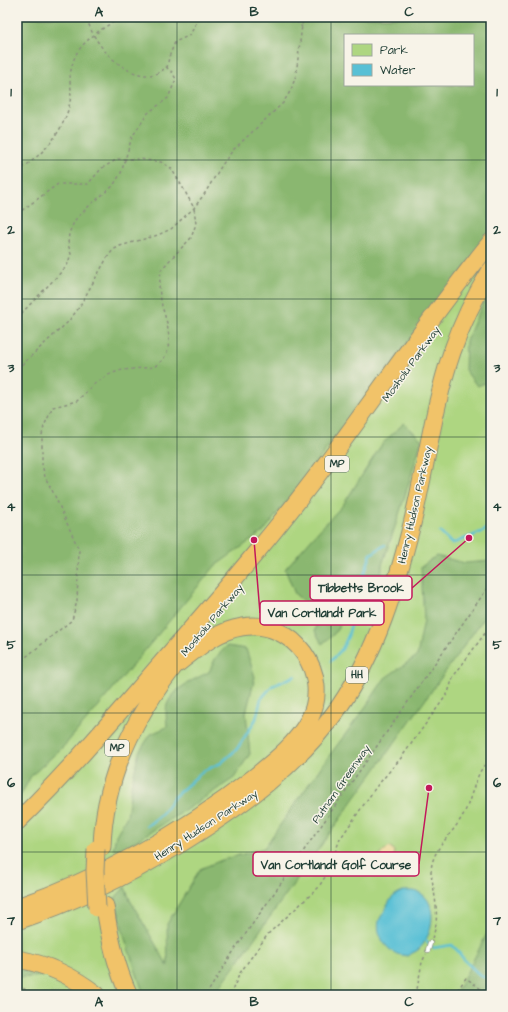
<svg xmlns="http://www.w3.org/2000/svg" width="508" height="1012" font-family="'Architects Daughter',sans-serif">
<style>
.green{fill:#aed681;stroke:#668a5a;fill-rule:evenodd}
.forest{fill:#8ab76f;stroke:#547a52;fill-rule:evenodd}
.sand{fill:#eeda9e;stroke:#868c69}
.water{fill:#58c0d5;stroke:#3c7e84}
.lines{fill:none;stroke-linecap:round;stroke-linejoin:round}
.stream{stroke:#58c0d5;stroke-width:2.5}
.lane-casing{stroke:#8a907e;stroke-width:6}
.highway-casing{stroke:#8a907e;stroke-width:19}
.path{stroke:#8a907e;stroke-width:1.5;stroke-dasharray:3 3;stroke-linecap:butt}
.lane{stroke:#fff;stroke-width:4.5}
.highway{stroke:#f1c369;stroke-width:17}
.highway-bridge-casing{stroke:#8a907e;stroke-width:19;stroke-linecap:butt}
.highway-bridge{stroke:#f1c369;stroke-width:17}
.grid{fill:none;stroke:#1f3d34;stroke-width:1;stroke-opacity:0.55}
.labels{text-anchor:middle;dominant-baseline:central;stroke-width:3;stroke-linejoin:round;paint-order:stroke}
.shield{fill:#f7f3e8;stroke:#60746a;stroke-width:1}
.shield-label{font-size:10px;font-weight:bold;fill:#1f3d34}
.street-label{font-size:11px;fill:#1f3d34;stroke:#f7f3e8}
.leader{fill:none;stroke:#c2185b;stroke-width:1.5}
.callout-dot{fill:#c2185b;stroke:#f7f3e8;stroke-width:1.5}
.callout{fill:#f7f3e8;stroke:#c2185b;stroke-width:1.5}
.callout-label{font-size:12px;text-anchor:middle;font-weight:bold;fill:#1f3d34}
.neatline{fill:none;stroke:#1f3d34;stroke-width:1.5}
.grid-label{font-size:13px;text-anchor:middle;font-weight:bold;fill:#1f3d34}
</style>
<rect width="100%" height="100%" fill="#f7f3e8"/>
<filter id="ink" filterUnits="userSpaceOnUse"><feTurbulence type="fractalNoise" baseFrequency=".025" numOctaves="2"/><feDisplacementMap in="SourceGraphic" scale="8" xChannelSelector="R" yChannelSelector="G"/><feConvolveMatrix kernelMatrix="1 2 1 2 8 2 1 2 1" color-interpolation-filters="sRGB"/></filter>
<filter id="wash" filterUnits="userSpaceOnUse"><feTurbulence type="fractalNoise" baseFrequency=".012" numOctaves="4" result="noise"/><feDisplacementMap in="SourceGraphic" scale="16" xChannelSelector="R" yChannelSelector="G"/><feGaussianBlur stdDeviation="0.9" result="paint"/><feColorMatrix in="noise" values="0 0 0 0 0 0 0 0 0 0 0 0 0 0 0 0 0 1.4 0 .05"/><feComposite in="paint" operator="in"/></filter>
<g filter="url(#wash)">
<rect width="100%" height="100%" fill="#f4e2c9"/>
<path class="green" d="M17,17H474L491,33V995H17ZM345,35H473V85H345Z"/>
<path class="forest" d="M17,17H491V234L264,531L215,566L97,708L64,746L31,776L17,802ZM345,35H473V85H345Z
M491,285V381L477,386L465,370L466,341Z
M404,423L422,440L398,518L382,565L381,589L374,605L366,613L342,622L334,634L322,644L315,631L318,614L295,594L285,569L314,536L343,505L382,444Z
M436,556L465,563L491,561V608L214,995H144L125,939L115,898L125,887L130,900L168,966L167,924L200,869L222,860L264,848L323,764L362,712L385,678L417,656L424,620L421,567Z
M227,646L246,649L255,677L246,713L250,754L234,778L181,813L121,850L113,849L116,835L127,816L131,787L139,752L151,734L167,727C167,721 165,711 167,705C173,688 195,679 209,672L216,657Z
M491,926V995H455Z
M17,966L37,969L44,976L17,978Z"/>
<path class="sand" d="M391,847L394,851L393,858L386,871H382L380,870C379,859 377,852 391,847Z"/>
<path class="water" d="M403,891C410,891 416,890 422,894C439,906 432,938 418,950C415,952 410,954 407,956C403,955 398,955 395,953C384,947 376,933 379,921C380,917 383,914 385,910C391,899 391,896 403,891Z"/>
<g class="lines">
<path class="stream" d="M440,532L452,544L484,531L491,523
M331,661L342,649L348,636L361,583L371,554L385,545
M147,826L161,815L174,797L203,771L221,763L237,749L256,719L261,699L272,686L295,676
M425,939L433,948L452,945L457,950L465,961L482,977H491"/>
</g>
</g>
<g filter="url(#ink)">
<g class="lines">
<g class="lane-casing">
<path id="lane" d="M428,950L430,943"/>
</g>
<g class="highway-casing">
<path id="highway" d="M17,822C65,775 108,725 152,674C207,611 262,548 313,481C373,402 428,319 491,242
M102,847C104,774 138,709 184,654
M105,906C109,936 116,967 129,995
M17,907C100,879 183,833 252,779C273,762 296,745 309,720C333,674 293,618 242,627C216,631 197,649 177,664
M17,921C74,902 129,875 180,844C240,807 298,766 339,707C376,653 396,587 412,524C426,467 433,408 452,352C462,323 475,296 491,270
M17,959C47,964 73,976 97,995"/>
</g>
<path class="path" d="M292,17L302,27
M167,68L169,57L175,42L190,35L199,17
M17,171C45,155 71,124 71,90C71,87 70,84 70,81C70,71 73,59 78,51C89,36 106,26 122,17
M17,214L58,184H88L102,168L118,159H139L161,162L171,168L183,188L194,208L196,224L191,238L168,262L161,270L159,289L162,306L167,323L169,337L168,350L163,360L154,367L122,370L110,374L94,384L77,401L53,407L44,426L42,435V464L45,477L54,494L79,550L77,601L72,620L17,664
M17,318L67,266L71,254L68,244L69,233L75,220L89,206L113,186L121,173L132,137L148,113L168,98L176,79L172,72L166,67C163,70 159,73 155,74C127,82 91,43 87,17
M17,369L68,322L78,309L107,258L113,250L120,246L158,235L171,229L194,208L205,193L222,165L233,150L283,103L291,90L296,75L303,17
M432,938C441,919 434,893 431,873C431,850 449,838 460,820C469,807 471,792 477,779C480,770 486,763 491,755
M17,988H22L38,995
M206,995L235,949L491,583
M230,995L240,973L268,934L318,888L327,874L340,839L376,787L401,758L448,693L453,677L491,625
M416,995L422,962L426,954
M454,995L466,978L489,995"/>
<use href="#lane" class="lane"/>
<use href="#highway" class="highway"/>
<g class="highway-bridge-casing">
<path id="highway-bridge" d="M96,849L95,871L97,908"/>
</g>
<use href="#highway-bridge" class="highway-bridge"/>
</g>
</g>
<path class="grid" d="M177,17V995M331,17V995M17,160H491M17,299H491M17,437H491M17,575H491M17,713H491M17,852H491"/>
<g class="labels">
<g class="shield">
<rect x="325" y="456" width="24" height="16" rx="3"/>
<rect x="346" y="667" width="22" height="16" rx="3"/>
<rect x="105" y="740" width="24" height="16" rx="3"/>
</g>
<g class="shield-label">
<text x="337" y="464">MP</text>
<text x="357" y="675">HH</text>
<text x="117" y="748">MP</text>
</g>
<g class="street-label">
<text transform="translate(411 364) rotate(-54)">Mosholu Parkway</text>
<text transform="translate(415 505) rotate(-77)">Henry Hudson Parkway</text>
<text transform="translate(212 620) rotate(-50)">Mosholu Parkway</text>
<text transform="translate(341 784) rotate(-55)">Putnam Greenway</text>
<text transform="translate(206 825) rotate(-33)">Henry Hudson Parkway</text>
</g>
</g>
<path class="leader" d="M469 538L412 588M254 540L260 613M429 788L419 864"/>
<g class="callout-dot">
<circle cx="469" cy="538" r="4"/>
<circle cx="254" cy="540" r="4"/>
<circle cx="429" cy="788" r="4"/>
</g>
<g class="callout">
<rect x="310" y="576" width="102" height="24" rx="4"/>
<rect x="260" y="601" width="124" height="24" rx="4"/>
<rect x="253" y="852" width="166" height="24" rx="4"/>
</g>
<g class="callout-label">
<text x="361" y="592">Tibbetts Brook</text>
<text x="322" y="617">Van Cortlandt Park</text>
<text x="336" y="869">Van Cortlandt Golf Course</text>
</g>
<rect width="508" height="1012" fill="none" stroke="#f7f3e8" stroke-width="44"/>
<rect x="344" y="34" width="130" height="52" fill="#f7f3e8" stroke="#a1aaa0"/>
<rect x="352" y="44" width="20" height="12" fill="#aed681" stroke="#a1aaa0"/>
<text x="380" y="54" font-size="12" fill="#1f3d34">Park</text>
<rect x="352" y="64" width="20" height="12" fill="#58c0d5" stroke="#a1aaa0"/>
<text x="380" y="74" font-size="12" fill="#1f3d34">Water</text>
<rect x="22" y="22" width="464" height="968" class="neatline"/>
<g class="grid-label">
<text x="99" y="16">A</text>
<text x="254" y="16">B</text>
<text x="409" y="16">C</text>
<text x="11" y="96">1</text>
<text x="497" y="96">1</text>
<text x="11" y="234">2</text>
<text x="497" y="234">2</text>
<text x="11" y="372">3</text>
<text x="497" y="372">3</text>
<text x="11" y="511">4</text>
<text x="497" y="511">4</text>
<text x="11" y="649">5</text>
<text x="497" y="649">5</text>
<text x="11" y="787">6</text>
<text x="497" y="787">6</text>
<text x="11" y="925">7</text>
<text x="497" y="925">7</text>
<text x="99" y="1006">A</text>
<text x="254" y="1006">B</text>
<text x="409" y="1006">C</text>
</g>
</svg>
